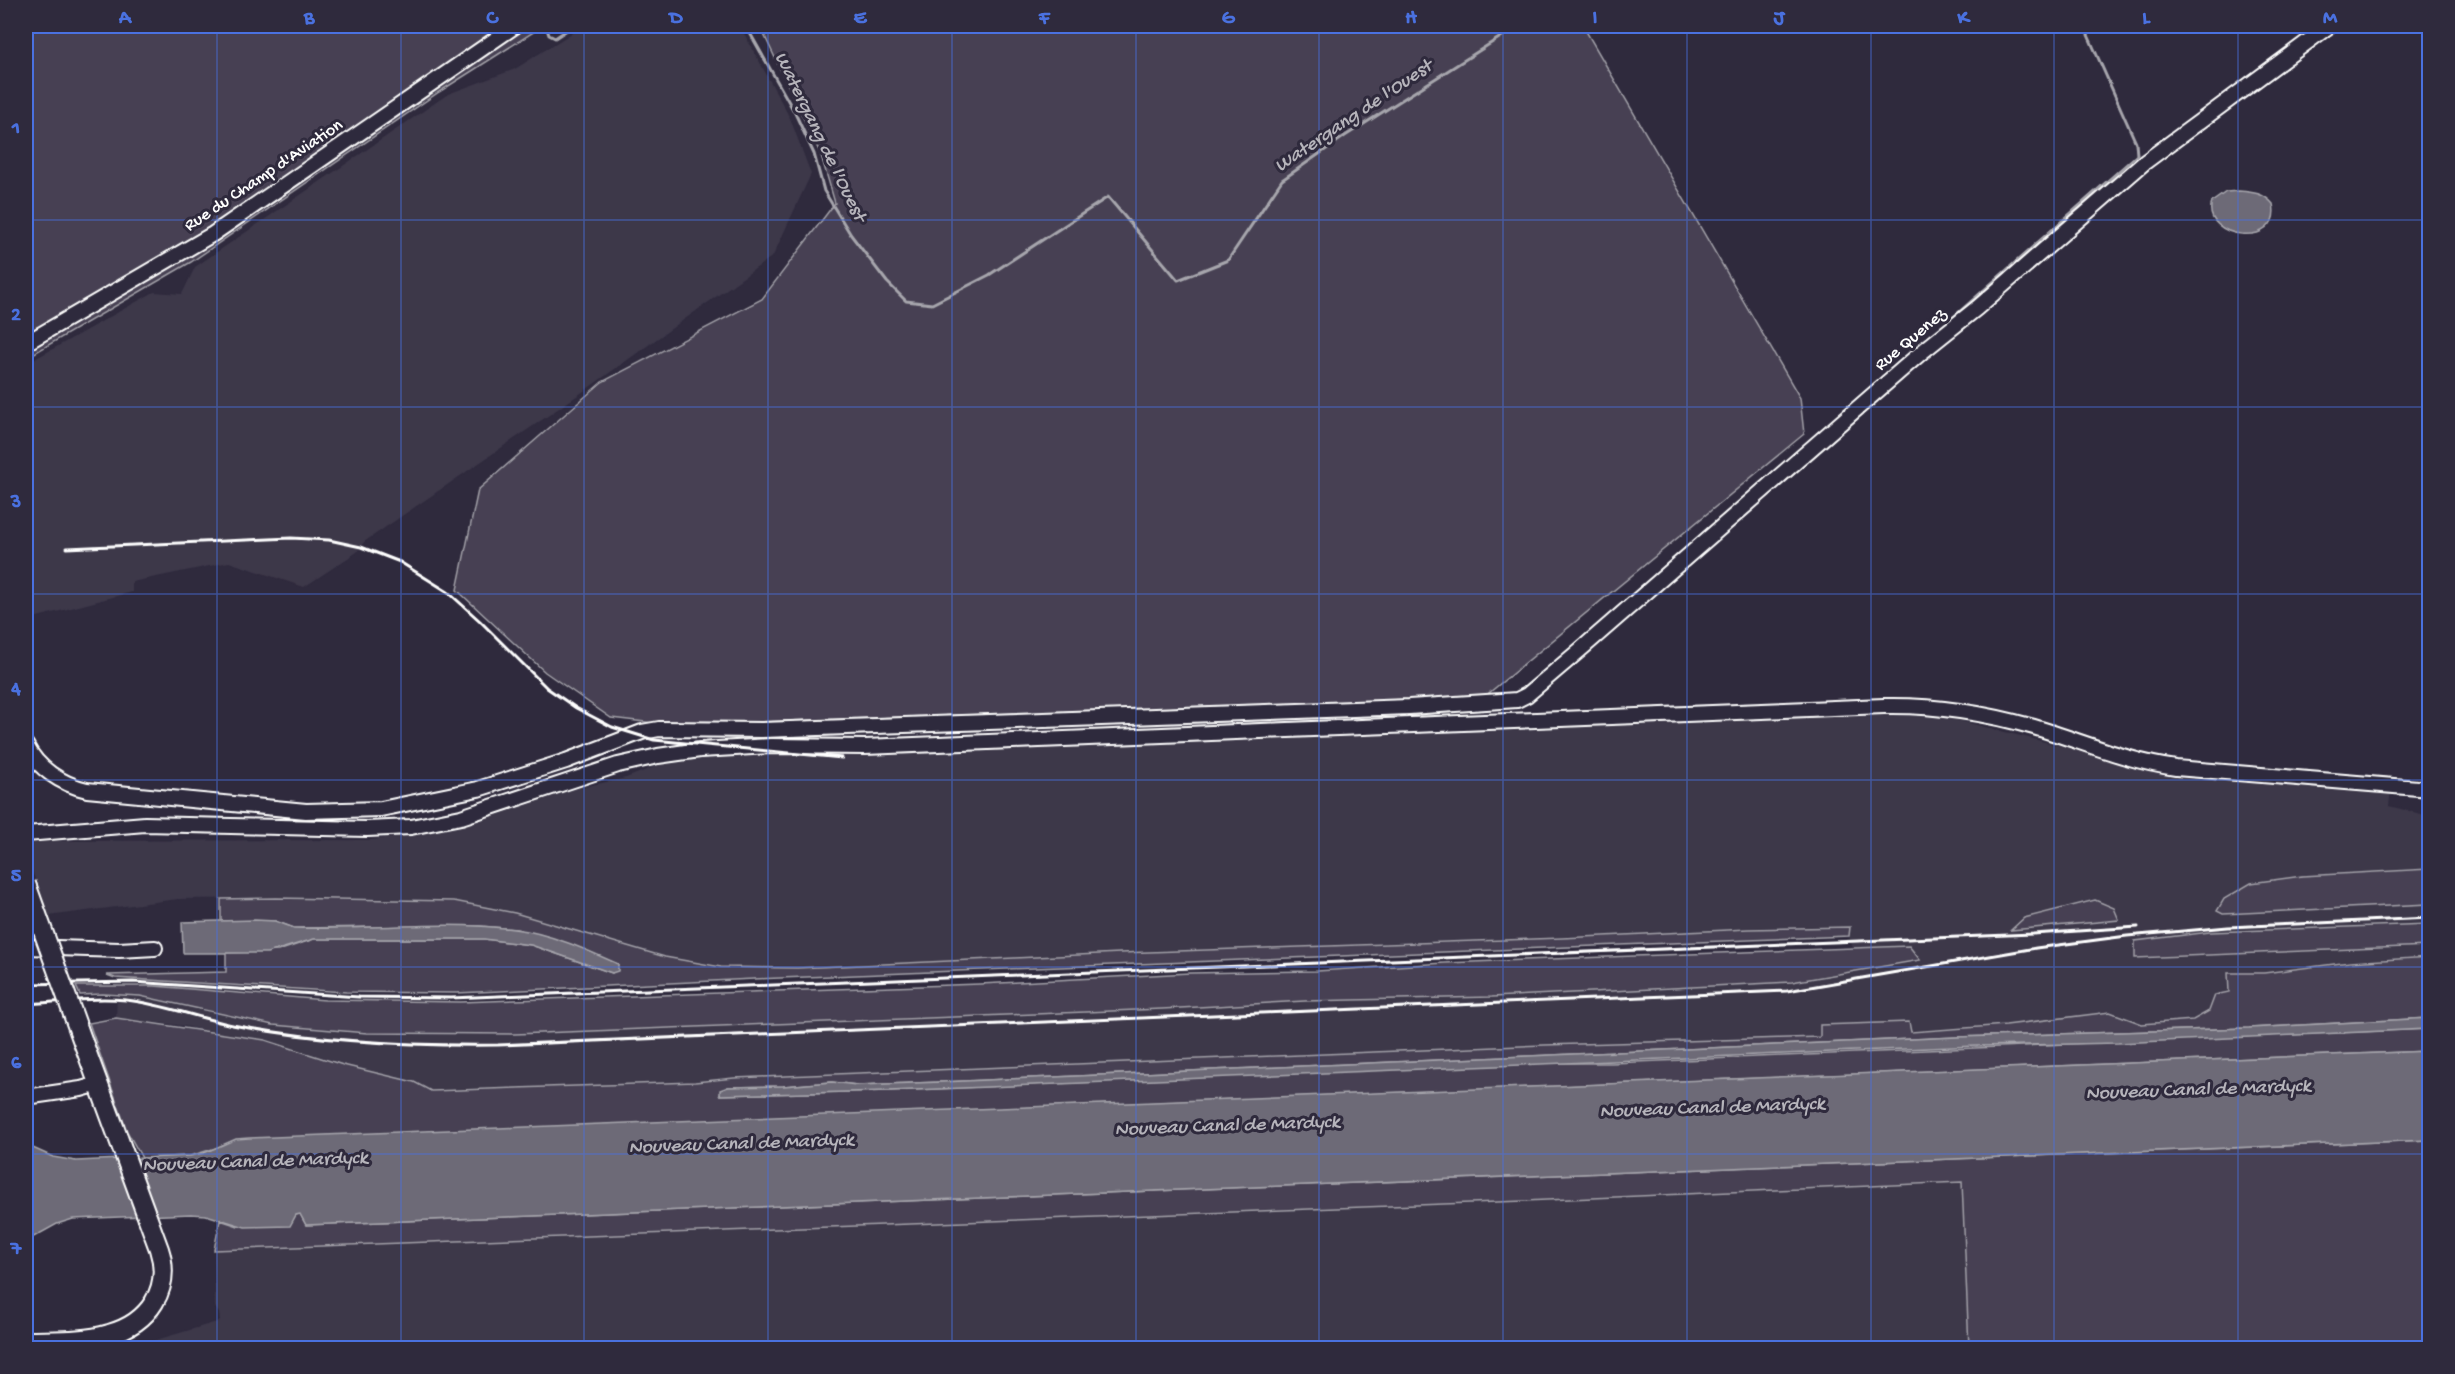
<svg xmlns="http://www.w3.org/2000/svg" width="2455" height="1374" font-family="'Gochi Hand',sans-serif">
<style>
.built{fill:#3c3749}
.green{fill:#464152;stroke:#a2a0a8;stroke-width:1.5}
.water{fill:#6d6a77;stroke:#a7a6ad;stroke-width:1.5}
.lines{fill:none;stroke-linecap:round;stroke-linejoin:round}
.stream{stroke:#a7a6ad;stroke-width:3}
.minor-casing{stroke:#fff;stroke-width:18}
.major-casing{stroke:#fff;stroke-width:22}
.minor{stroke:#2f2a3d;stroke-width:14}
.major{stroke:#2f2a3d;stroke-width:18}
.rail{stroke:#fff;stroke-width:3}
.major-bridge-casing{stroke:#fff;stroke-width:22;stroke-linecap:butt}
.major-bridge{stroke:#2f2a3d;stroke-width:18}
.grid{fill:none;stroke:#4a71e0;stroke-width:1.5;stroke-opacity:0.55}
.labels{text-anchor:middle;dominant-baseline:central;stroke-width:6;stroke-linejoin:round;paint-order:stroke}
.street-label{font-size:18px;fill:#fff;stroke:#2f2a3d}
.water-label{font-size:20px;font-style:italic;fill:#b6b4bb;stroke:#2f2a3d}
.neatline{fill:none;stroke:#4a71e0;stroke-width:2}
.grid-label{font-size:20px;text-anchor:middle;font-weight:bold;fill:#4a71e0}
</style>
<rect width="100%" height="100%" fill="#2f2a3d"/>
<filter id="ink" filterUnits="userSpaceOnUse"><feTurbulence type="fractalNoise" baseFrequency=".0167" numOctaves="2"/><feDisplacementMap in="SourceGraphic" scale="12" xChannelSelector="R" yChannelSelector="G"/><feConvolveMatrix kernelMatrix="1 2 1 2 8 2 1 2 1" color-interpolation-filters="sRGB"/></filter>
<g filter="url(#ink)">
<path class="built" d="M583,26H740L790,118L811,174L773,256L584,391L364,542L357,552L304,587L229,562L132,582V592L26,620V364L154,292L182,294L195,267L448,94L515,69Z
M1846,712L1920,713L1953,719L2150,768L2197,777L2391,790L2389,806L2429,816V924L2210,932L2135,958L2429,946L2430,957L2350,962L2264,973H2228L2229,992L2215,995L2209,1011L2193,1020L2142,1024L2109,1012L2006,1025L1910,1032L1909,1022L1820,1025V1037L1270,1056L1018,1068L734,1078L695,1082L431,1091L414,1082L185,1026L116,1018L117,994L140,996L273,1025L367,1033L515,1034L1162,1009L1305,1001L1492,997L1792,982L1919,960L1909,946L1853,948L1849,936L1850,927L1120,953L797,968L720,967L665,957L515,913L454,901L276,898L178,899L48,916L26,854V841L371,840L435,830L476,819L568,790L626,778L674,759L1338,735Z
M1963,1182L1969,1348H129L220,1321L219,1313L215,1307L214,1250L1524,1201Z"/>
<path class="green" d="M26,26H543L439,92L191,262L26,358Z
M760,26H1583L1800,398L1804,434L1473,706L1305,714L1117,710L722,723H654L611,718L545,672L457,590L478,490L602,382L762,299L835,203L821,155Z
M2429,869V904L2223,914L2217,911L2224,899L2251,883L2302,876Z
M276,898L454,901L515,913L665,957L721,967L797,968L1120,953L1562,938L1748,929L1850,927L1849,936L754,979L456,993L346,992L115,978L107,975L226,972V953L278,951L314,939H484L531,945L612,973L618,964L555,940L517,929L480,926L294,928L275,921H221V899Z
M2095,900L2114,908L2119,920L2011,930L2024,918Z
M2429,924V946L2135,958V941L2210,932Z
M1909,946L1920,960L1792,982L1492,997L1305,1001L1162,1009L515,1034L367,1033L273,1025L140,996L103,994L80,995L76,986H154L325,1000L461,1002L980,984L1190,973L1317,971L1445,963Z
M2430,957L2429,1018L2249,1028L1957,1037L941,1082L857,1085L832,1082L783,1086L728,1087L720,1095L890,1091L1527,1063H1612L2429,1029V1051L322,1136L219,1147L190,1156L142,1158L127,1131L89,1023L116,1018L265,1040L343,1065L414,1082L431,1091L695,1082L734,1078L1544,1045L1820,1037V1025L1909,1022L1911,1032L2006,1025L2110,1012L2142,1024L2193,1020L2209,1011L2215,995L2229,992L2228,973H2264L2350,962Z
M2430,1140L2429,1348H1969L1962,1182L1524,1201L214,1250L220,1220L238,1226L300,1214L306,1225Z"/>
<path class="water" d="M2239,191C2253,192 2264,193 2273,204C2283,250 2200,239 2212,202L2226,192Z
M255,920L275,921L294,928C367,930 442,920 514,929C549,933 587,950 618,964V971L612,973L531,945L484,939H314L267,953H183L182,922Z
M2430,1018L2429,1029L2118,1043L1977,1046L890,1091L720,1095V1090L728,1087L783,1086L832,1082L857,1085L941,1082L1957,1037L2249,1028Z
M2430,1051L2429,1140L306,1225L300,1214L296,1215L290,1226L245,1227L206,1215L191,1214L73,1219L57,1224L30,1239H26V1145L53,1157L76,1161L190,1156L204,1153L236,1139L249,1138Z"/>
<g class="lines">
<path class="stream" d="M546,26L549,35L555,38L573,26
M746,26L795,113L814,154L824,191L851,235L887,282L906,301L932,304L989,275L1108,197L1178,280L1228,260L1282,180L1345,136L1518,26
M1941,328L2137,155L2136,143L2084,26"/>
<g class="minor-casing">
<path id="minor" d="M26,343L213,234L515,26
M26,745C37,768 61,784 87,790L306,811L381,809L478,789L566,761L642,732L659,729L762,730L1409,707L1517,700L1527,695L1580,650L1922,352L1977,308L2145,162L2329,26
M26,834L145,824L367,829L411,827L461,817L618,765L658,756L700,750L771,746L865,747L1884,706C1935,705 1985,713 2034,727C2081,741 2126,761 2176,768L2430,789
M26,947L119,950L155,948
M26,1097L81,1089L99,1084"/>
</g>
<g class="major-casing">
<path id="major" d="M26,1341C52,1340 83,1342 109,1334C149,1323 172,1289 159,1249L83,1042"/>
</g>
<use href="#minor" class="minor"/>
<use href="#major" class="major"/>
<path class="rail" d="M67,548L291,538L329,540L361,547L400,562L448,592L480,621L547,688L576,708L612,727L654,740L842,758
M26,984L133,982L359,997L451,998L2033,934L2138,927
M26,1004C59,1002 93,997 126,1000C164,1004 200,1019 238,1026C323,1042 412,1046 498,1045L1787,991L2036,948L2127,936L2228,927L2430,918"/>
<g class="major-bridge-casing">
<path id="major-bridge" d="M26,884L83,1042"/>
</g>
<use href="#major-bridge" class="major-bridge"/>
</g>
</g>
<path class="grid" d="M217,26V1348M401,26V1348M584,26V1348M768,26V1348M952,26V1348M1136,26V1348M1319,26V1348M1503,26V1348M1687,26V1348M1871,26V1348M2054,26V1348M2238,26V1348M26,220H2430M26,407H2430M26,594H2430M26,780H2430M26,967H2430M26,1154H2430"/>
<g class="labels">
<g class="street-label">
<text transform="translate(264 176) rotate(-34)">Rue du Champ d'Aviation</text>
<text transform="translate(1911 340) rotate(-40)">Rue Quenez</text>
</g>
<g class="water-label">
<text transform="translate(1354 117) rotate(-34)">Watergang de l'Ouest</text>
<text transform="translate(819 137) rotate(64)">Watergang de l'Ouest</text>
<text transform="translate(2198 1091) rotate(-2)">Nouveau Canal de Mardyck</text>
<text transform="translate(1712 1109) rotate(-2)">Nouveau Canal de Mardyck</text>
<text transform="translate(1227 1127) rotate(-2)">Nouveau Canal de Mardyck</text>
<text transform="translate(741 1145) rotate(-2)">Nouveau Canal de Mardyck</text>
<text transform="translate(255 1163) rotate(-2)">Nouveau Canal de Mardyck</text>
</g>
</g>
<rect width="2455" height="1374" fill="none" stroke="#2f2a3d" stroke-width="66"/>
<rect x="33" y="33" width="2389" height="1308" class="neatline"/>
<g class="grid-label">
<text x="125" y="23">A</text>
<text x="309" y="23">B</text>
<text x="492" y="23">C</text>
<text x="676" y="23">D</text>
<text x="860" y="23">E</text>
<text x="1044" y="23">F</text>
<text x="1228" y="23">G</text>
<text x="1411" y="23">H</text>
<text x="1595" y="23">I</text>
<text x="1779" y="23">J</text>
<text x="1963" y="23">K</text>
<text x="2146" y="23">L</text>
<text x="2330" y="23">M</text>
<text x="16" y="133">1</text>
<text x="16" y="320">2</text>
<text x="16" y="507">3</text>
<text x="16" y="694">4</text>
<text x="16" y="881">5</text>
<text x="16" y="1068">6</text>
<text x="16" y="1254">7</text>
</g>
</svg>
